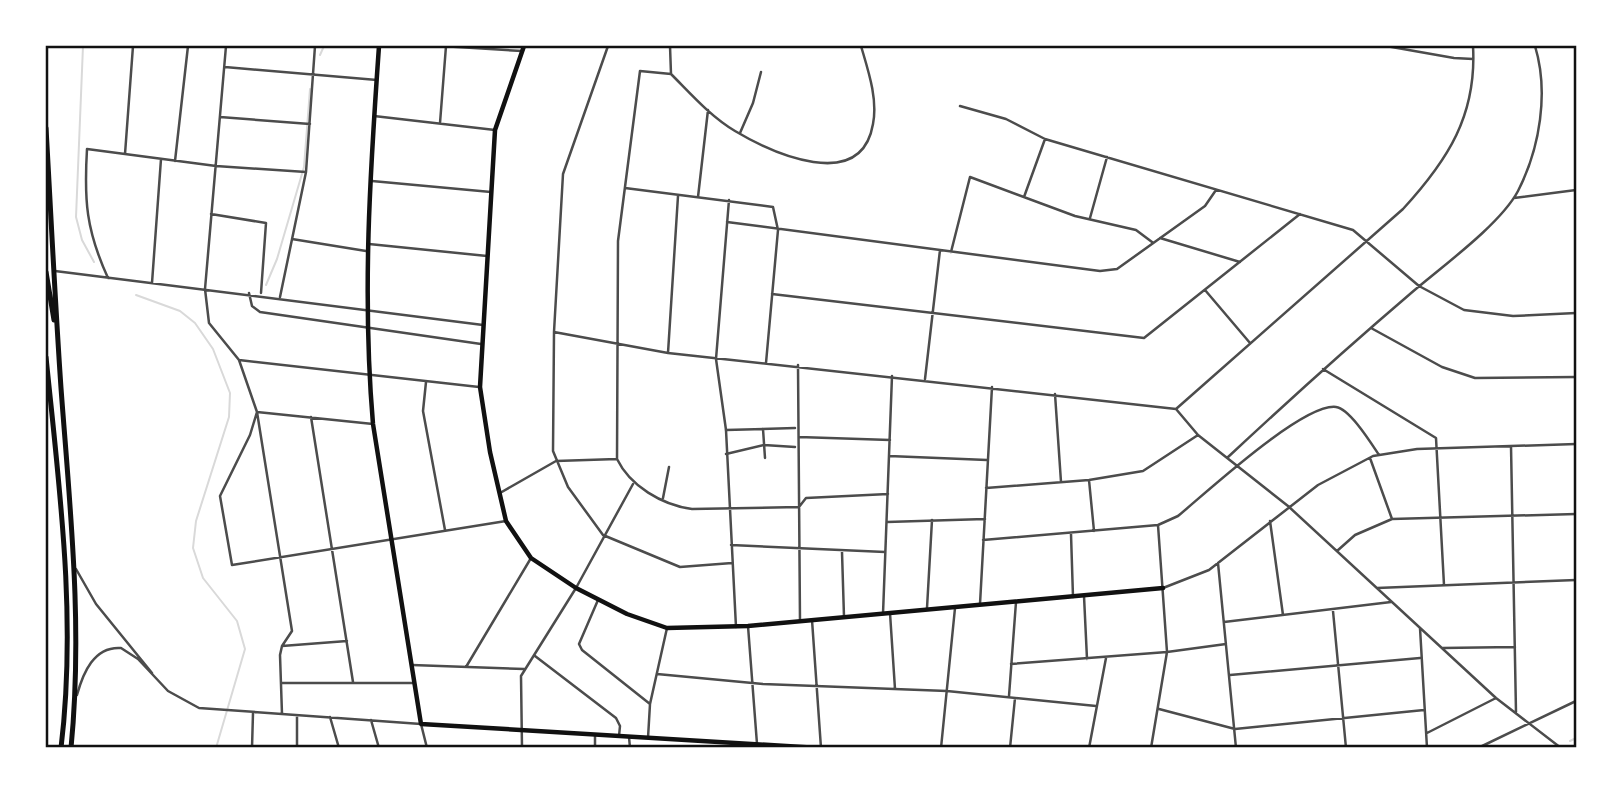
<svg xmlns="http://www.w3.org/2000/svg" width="1622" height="793" font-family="'Space Grotesk',sans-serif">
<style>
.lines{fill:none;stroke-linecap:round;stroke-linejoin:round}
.stream{stroke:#d9d9d9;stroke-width:2}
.pedestrian{stroke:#4c4c4c;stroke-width:2.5}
.minor{stroke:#4c4c4c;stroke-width:2.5}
.secondary{stroke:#111;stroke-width:4.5}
.trunk{stroke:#111;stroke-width:5}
.neatline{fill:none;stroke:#111;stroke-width:2.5}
</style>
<rect width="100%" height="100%" fill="#fff"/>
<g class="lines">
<path class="stream" d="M83,46L76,217L82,240L94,262
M320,55L324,46
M266,285L277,259L304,167L310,89
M136,295L180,311L195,323L213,349L230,393L229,417L196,521L193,548L203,578L237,621L245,649L216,748
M1570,741L1576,738"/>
<path class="pedestrian" d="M763,429L765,458
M726,430L795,428
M726,454L764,445L795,447"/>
<path class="minor" d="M226,46L205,289L209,323L239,360L257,412L292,631L282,646L280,655L282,714
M441,46L522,51
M608,46L563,174L554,332L553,451L568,487L603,535L680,567L732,563
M670,46L671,74C691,94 710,116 735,131C772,153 861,194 873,124C878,99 868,70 861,46
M1386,46L1454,58L1473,59
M225,67L377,80
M671,74L640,71L618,241L617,459C630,486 662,505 692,509L799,507L806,498L888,494
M960,106L1006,119L1045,139L1353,230L1419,286L1464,310L1513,316L1576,313
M374,116L495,130
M220,117L310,124
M440,123L446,46
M740,133L753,103L761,72
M125,154L133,46
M175,161L188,46
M372,181L491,192
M625,188L773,207L778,230L766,363
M698,197L708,110
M1024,197L1045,139
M1514,198L1576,190
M729,200L716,359L726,430L736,627
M211,214L266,223L261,293
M1090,218L1107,157
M727,222L1100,271L1117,269L1205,206L1216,190
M1160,238L1240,262
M292,239L366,251
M369,244L487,256
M951,252L970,177L1075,216L1136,230L1152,242
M55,271L483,325
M108,278C86,230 84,200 87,149L216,166L306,172
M152,283L161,159
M1205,290L1250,343
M249,293L252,306L260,312L481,344
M772,294L1144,338L1300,214
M280,297L306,172L315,46
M1371,328L1442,367L1475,378L1576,377
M554,332L668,353L1176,409
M668,353L678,196
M239,360L479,387
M798,365L800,621
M1323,369L1436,438L1444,585
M925,379L940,250
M426,382L423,411L445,530
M1055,394L1061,482
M1176,409L1198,435L1288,506L1496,698L1561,748
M1176,409L1403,209C1448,160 1477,115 1473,46
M311,417L353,682
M373,424L257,412L250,435L220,496L232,565L506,521
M799,437L890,440
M1511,446L1516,712
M889,456L987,460
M1227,458C1287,402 1348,347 1410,294C1440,268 1500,225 1518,191C1540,148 1549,92 1535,46
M1370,458L1392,519
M1089,480L1094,531
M986,488L1089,480L1143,471L1198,435
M500,493L556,461L617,459
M663,498L669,467
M1270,521L1283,615
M887,522L985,519
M1071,534L1073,597
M983,540L1158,525L1178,516C1206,493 1303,403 1336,407C1350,409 1371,443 1379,455
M731,545L885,552
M1337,551L1355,535L1392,519L1576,514
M842,552L844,617
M1218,563L1236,748
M76,569L96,604L152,673
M1163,588L1209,570L1318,485L1373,456L1417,449L1576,444
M1377,588L1576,580
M1084,596L1087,659
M598,600L579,644L582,650L650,704
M980,604L992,387
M927,608L932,520
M1333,611L1346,748
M890,613L895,689
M883,614L892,376
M812,620L821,748
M1224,622L1391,602
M748,626L757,744
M1420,628L1427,748
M282,646L347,641
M1442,648L1515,647
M535,656L616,718L620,726L619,736
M1011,664L1167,652L1226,644
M412,665L524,669
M466,667L531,558
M657,674L763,684L947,691L1096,706
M1230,675L1420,658
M282,683H414
M77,695C83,673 94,646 121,648L138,659L168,691L199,708L421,724L427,748
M1009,696L1016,602
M1159,709L1235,729L1424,710
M330,717L339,748
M371,720L379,748
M1427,733L1496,698
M595,735V748
M629,737L630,748
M648,738L650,704L667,628
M252,748L253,713
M297,748V716
M522,748L521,676L576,588L633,484
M941,748L955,608
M1010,748L1015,698
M1089,748L1106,658
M1151,748L1167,652L1158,525
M1478,748L1576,701"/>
<path class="secondary" d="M379,46C370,173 362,295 373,424L421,724L819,748
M524,46L495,130L480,387L490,452L506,521L531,558L576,588L627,614L667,628L748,626L1163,588"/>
<path class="trunk" d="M46,128C51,215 55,301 61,388C70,509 83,626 71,748
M46,272L54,320
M46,357C59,486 77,617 61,748"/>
</g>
<rect width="1622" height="793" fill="none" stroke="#ffffff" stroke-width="94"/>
<rect x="47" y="47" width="1528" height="699" class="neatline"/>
</svg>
